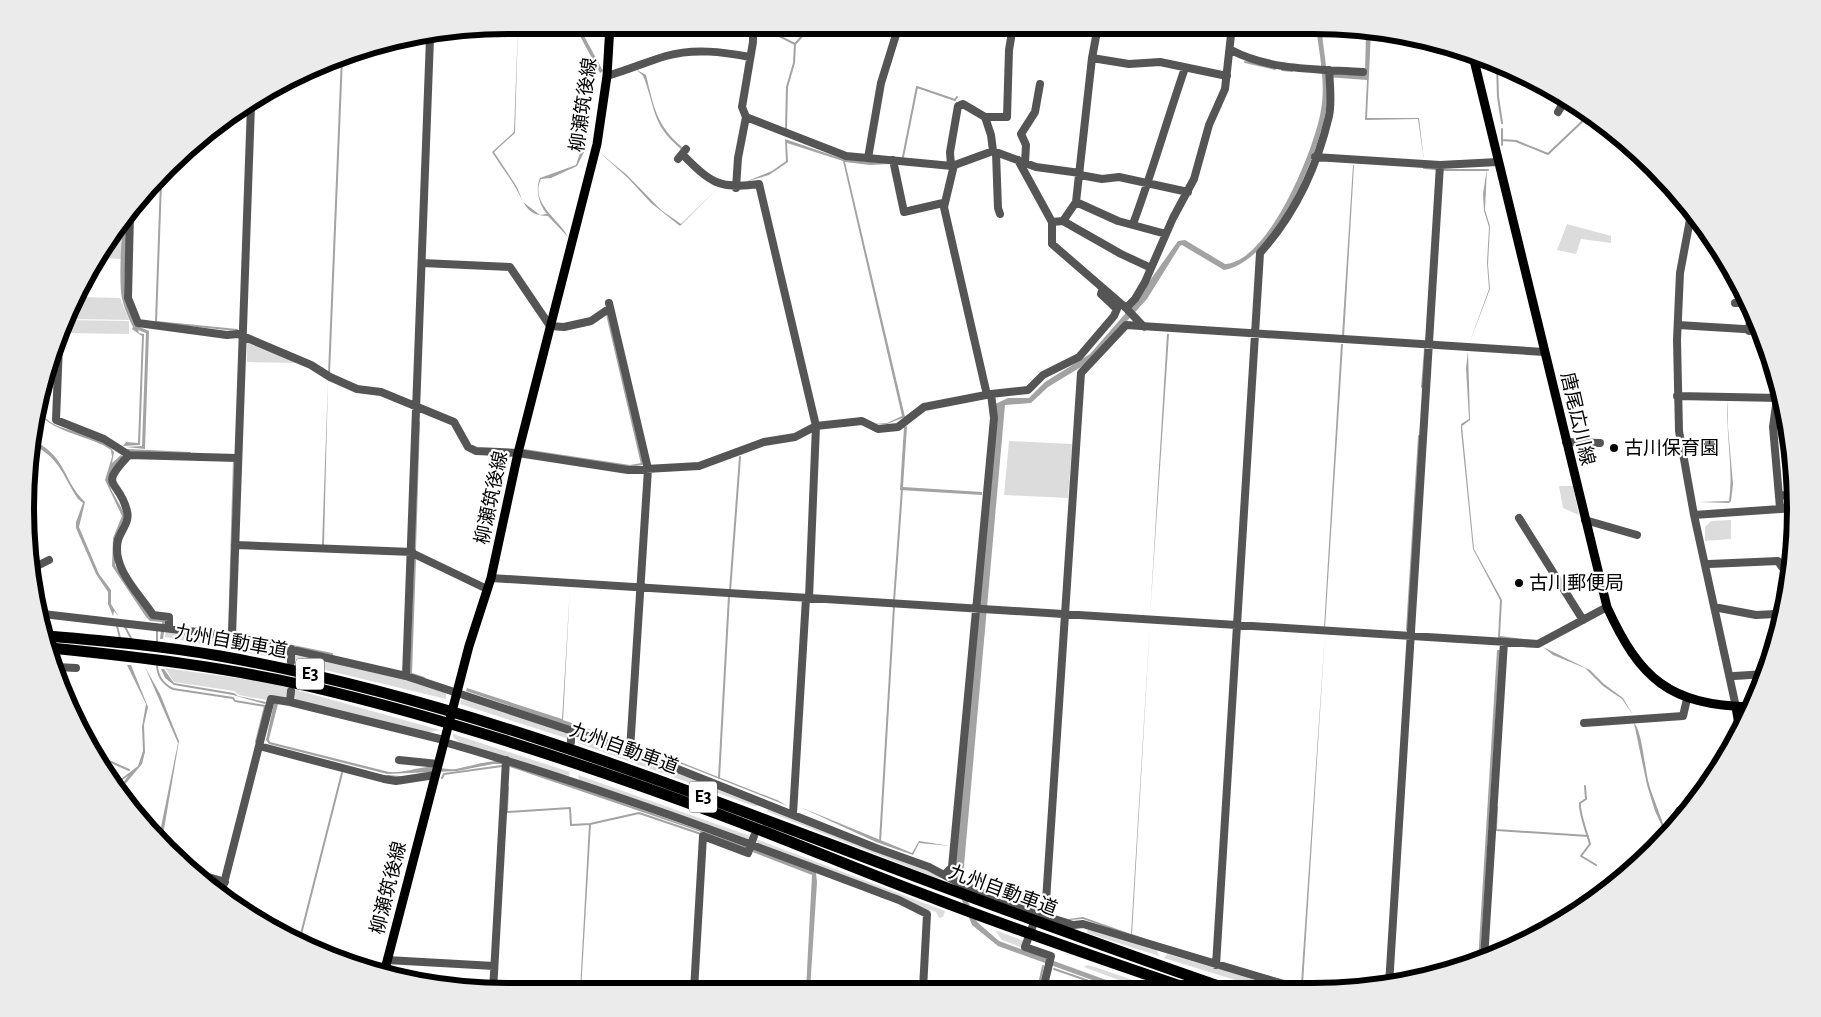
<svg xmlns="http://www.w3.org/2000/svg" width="1821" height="1017" font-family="'Alegreya Sans','Noto Sans JP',sans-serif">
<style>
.green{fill:#dcdcdc}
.water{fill:#a3a3a3}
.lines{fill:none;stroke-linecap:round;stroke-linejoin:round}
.stream{stroke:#a3a3a3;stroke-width:2}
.minor{stroke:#555;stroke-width:8}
.major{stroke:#000;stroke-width:9}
.highway{stroke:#000;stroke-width:11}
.poi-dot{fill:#000;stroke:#fff;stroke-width:2}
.labels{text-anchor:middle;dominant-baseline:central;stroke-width:4.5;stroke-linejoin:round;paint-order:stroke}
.shield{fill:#fff;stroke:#4c4c4c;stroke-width:1}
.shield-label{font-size:18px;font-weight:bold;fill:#000}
.street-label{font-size:19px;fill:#000;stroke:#fff}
.poi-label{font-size:19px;fill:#000;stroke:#fff;text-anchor:start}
.rim{fill:none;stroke:#000;stroke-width:6}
</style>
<rect width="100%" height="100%" fill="#fff"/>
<path class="green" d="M124,222L122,259L99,258L107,240Z
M1567,224L1611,236V243L1581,239L1576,254L1557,250Z
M81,297L120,298L129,320L71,319Z
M70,320L129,321V334L64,333Z
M247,340L302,363L247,362Z
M1778,422H1786L1795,477V489L1787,491L1784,489Z
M1009,441L1072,444L1068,498L1004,495Z
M1559,486H1573L1579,515L1563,508Z
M1731,520V539L1705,541V527L1711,521Z
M166,631L290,650L289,660L165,637Z
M292,650L443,688L446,692V699L292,662Z
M165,668L251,680L290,688L289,699L268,697L266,700L239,695L234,691L174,682Z
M293,689L440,730L426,733L296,700Z
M467,698L568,732L569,739L460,704L461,700Z
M453,734L570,772L569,776L557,774L487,752L459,742L453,737Z
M577,734L602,743L761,806H754L578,743Z
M578,775L750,836L748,842L579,782Z
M772,808L922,867L941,876L939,879L766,811Z
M756,839L945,911L943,917L939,918L936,912L931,910L927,911L758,843Z
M1088,928L1157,950L1159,956L1087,933Z
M995,930L1024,941L1021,947L1002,940Z
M1167,954L1285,988H1261L1164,958Z
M1087,965L1095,967L1147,985L1143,989L1084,967Z"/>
<path class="water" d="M518,25L515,133L494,152L517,187L523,202L540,215L547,214C539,205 535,189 540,178L576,165L580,153L586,148L577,166L551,178L541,179C529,203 561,221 568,237L548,216C525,216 524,201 514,185C507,174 499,163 492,152L514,132Z
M574,25H578L603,71L600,73Z
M1316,26H1321L1327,74L1365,75L1366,30L1371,31L1367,118H1419L1424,161L1418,119L1365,120L1367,80L1327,77C1327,89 1328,102 1325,115C1316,159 1274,262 1224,270L1182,245L1180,246L1147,299L1097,354L1081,367L1048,387L1031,403L1005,405L962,888L977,922L999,941L1131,989H1117L998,946L972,925L952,875L954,869L995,404L1008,398H1029L1045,382L1090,354L1131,307L1178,241L1185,240L1225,264C1269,262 1315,148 1321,110C1326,83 1319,53 1316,26Z
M637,70L646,75C654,107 656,125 682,147L681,149C652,125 656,110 644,78C643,74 639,73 637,70Z
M785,139L843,159L890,164L870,165L845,162L905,417L887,424L873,423H887L902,416L843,161L787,143L788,162L769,175L745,182L772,171L786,161Z
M599,152L627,175L661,210L681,224L719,187L680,226L651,203L628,178Z
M1353,165H1354L1344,337L1342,336Z
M1487,168L1485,210L1490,226L1488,264L1490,289L1469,344L1489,289L1487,263L1489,227L1484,211L1483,194Z
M127,218L124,294L135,325L149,331L145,449L126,447L142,446L146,333L138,330L139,333L144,334L140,445L123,446L126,442L138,443L142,336L132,329L133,327C129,319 124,308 122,298C119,287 120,225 127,218Z
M1167,334H1169L1150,616Z
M1341,344H1343L1325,628H1324Z
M1468,351L1470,420L1462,426L1474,549L1502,600L1500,636L1531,640L1498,638L1500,600L1473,549L1461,430V424L1469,419L1466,368Z
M328,380L324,545H322Z
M1728,400V427L1733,484L1731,501L1729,503L1699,502L1729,501C1734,467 1725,434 1728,400Z
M39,410C54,437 97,427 114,452L112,463L121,455L123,457C98,483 112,487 125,515L115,539V565L150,617L166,618L163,639H160L162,622L150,621L146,617L112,566L113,538L122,516L105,480L112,457L111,450C95,437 42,430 39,410Z
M907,426L903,487L982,492V495L900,490L904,427Z
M36,442C67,458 63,481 85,502L79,527L99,574L111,590V604L119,617L114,611L113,616L108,604V592L96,574L76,528V522L83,503L78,499C63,476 60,459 35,446Z
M570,588L563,720L626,742L577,726L574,728L466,691L467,688L562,719Z
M1150,623L1132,934L1165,946V948L1083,919L1069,920L1049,914L1068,919L1083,917L1131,934Z
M1325,633L1303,984L1317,988H1310L1246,970L1301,984Z
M1543,647L1590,670L1604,684L1623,698L1633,715L1622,699L1603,686L1585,668L1553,655Z
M1497,650H1500L1480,961L1478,962Z
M127,665H131L148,707L144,725L145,752L142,764L121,789L120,787L128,776L118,783L117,782L138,766L143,751L142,727L146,704Z
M145,667L160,694L179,741L162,841L161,827L178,743Z
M161,669H164L174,683L234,693L238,696L266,702L265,704L233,695L174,685L165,678Z
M274,703L278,704L269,739L270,742L389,772C403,773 415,768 428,767C438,767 446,770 456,769C472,766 487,760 503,761L502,764H493L457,771L387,774L269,744L266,740Z
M1634,723C1642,730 1645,770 1649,784C1651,793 1667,831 1666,835L1655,811L1647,785Z
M637,745L777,800L788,806L636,746Z
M509,762L816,872L817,882L810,990H806L812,875L701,832L510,767Z
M800,807L912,853L919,841L950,846L919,843L913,855L876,842Z
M591,823L581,991H580L589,824Z"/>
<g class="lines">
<path class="stream" d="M757,25L795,44L794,63L787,87L786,130
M795,44L805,33L807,25
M1245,62L1275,69
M1497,64L1498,97L1502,123
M1282,70L1292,71
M1502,140L1516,141L1548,154L1589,115
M1502,145V129
M903,157L917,87L955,100L957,97
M1424,168L1436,169
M1444,170H1488
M161,182L156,322L237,330
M329,374L342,57
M1422,387L1425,349
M128,450L190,453
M524,450L630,466L642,464L607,314
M415,550L419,422
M730,591L740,457
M894,601L902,489
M117,626L120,638
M125,627L132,640
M1407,630L1419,436
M157,631V642
M229,632L234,460
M283,644L332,654
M157,664C157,675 163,684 173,689L233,698L235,701L265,706L256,742
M409,673L424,678
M411,674L415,559
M102,758L129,770
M388,776L400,777
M442,778L444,774L502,766
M719,778L729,596
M1585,786L1586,799L1580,803C1579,813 1587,833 1590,844L1581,856L1596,865
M508,787L507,812L570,808L571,825L590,824L639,813L701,834
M1497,807L1496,830L1588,836
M880,842L894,606
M299,942L342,773
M1054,969L1112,989
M394,975L396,968
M1038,989L1043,966"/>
<path class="minor" d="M1231,50C1271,71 1318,69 1363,72
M1092,58L1129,64L1160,62L1227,76
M607,76C628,70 646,62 666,56C694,48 723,52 750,57
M1558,112L1566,98
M746,117L846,156L952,166L993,151L1036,167L1080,173
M985,117L991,135L993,151
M996,153L998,208L1000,214
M682,154C710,182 718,190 759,184L816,426L809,598
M1315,157L1440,165L1498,162
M868,158L881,83L899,25
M678,159L686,149
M893,160L904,212L943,203L987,395
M1018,160L1052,222V244L1126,308L1144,327
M1025,163L1026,145L1021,134L1035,112L1040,84
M951,166L950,152L958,106L963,104L985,117H1007L1009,50L1013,26
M1080,175L1102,179L1119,177L1188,192
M1658,175H1660
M736,188L738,158L746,117L742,107L753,42V33L749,25
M1076,202L1118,221L1166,234
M944,207L954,165
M1692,209L1680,273L1677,340L1679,431L1694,515L1736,707
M130,214L128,298L138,323L227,335L238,334L311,365L330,377L357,389L381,392L454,422L468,447L476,451L518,453L628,470L699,466L764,442L795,437L816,426L862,421L878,429L898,427L924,407L991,394
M1063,221L1121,254L1151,268
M1052,222L1063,221L1076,202L1092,58L1098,26
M1133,224C1152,173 1167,120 1185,68
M422,263L510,267L550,326L564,327L591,321L610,308
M609,303L648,469L630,750
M1735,303H1749
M1126,308L1135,299L1145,282L1173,218L1194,179L1209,125L1225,89L1232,26
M1678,325L1760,330
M1749,331L1751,309
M59,345L56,420L104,439L129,455L237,458
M1677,396L1780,398
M1777,398L1773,427L1780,508
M1566,442L1600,443
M129,455C97,489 119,478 127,511C130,522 121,530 118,540C111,568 139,593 153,615L169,617V628
M1779,497L1794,492
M1694,515L1794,508
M1519,518L1583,620
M1585,520L1637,535
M235,545L412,552
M412,553L487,589
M1709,564L1778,561L1782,567
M33,568L49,560
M491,578L1538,644L1607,607
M1719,608L1756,615L1775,614
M43,614L232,636L406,676L630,750L876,848L929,867L961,884L1045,916L1073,925L1083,924L1296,988
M232,636L251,105
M291,662V649
M56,667L76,668
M406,676L430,38
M1734,676L1766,674
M290,702L444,740
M1584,723L1683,716L1687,699
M571,730V742
M444,742C598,786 748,843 899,900L927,914L923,989
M259,746L384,779L396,781L435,775
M399,760L438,764
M1679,811L1683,813
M793,814L806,598
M944,875L952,867L994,418L991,394L1028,390L1043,375L1079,357L1114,316L1117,309L1101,294L1103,288
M205,876L225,882
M222,891L271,699L290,702L291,691
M1045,916L1081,373L1126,325L1544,352
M1036,917L1025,947L1051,956L1043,989
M1484,959L1504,642
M387,960L494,966
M1216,965L1260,253C1295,214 1317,167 1329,116C1332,102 1330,85 1329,70
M1389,985L1440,165
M1149,989L1151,984
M694,990L703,836L748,853L754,836
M493,991L506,760"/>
<path class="major" d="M1472,52L1607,607C1640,679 1669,705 1751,707
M1736,707L1740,731
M384,973L469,646L491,578L518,453L597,144L607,76L610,25"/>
<path class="highway" d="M48,636C106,641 163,646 220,656C433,694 634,770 835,846C964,895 1094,943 1224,988
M51,648C139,657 226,667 312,687C469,724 623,777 773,835C829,857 884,880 941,901C1023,932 1106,961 1189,989"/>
</g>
<g class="poi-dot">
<circle cx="1614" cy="448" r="5"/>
<circle cx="1519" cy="583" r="5"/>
</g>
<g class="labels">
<g class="shield">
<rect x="296" y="658.5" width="28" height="31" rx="4"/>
<rect x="689" y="781.5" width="28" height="31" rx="4"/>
</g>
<g class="shield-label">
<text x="310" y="674">E3</text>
<text x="703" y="797">E3</text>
</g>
<g class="street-label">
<text transform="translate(584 105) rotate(-82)">柳瀬筑後線</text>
<text transform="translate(1577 419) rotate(77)">唐尾広川線</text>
<text transform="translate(492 498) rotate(-78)">柳瀬筑後線</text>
<text transform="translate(231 642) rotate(10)">九州自動車道</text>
<text transform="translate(624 749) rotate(20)">九州自動車道</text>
<text transform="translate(389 888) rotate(-76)">柳瀬筑後線</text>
<text transform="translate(1003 891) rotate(20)">九州自動車道</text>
</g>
<g class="poi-label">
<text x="1624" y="448">古川保育園</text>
<text x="1529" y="583">古川郵便局</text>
</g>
</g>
<path d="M0 0H1821V1017H0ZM508 34H1313A474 474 0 0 1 1787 508V509A474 474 0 0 1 1313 983H508A474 474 0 0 1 34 509V508A474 474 0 0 1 508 34Z" fill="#ebebeb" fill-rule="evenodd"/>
<path class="rim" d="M508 34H1313A474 474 0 0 1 1787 508V509A474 474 0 0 1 1313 983H508A474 474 0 0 1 34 509V508A474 474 0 0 1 508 34Z"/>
</svg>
